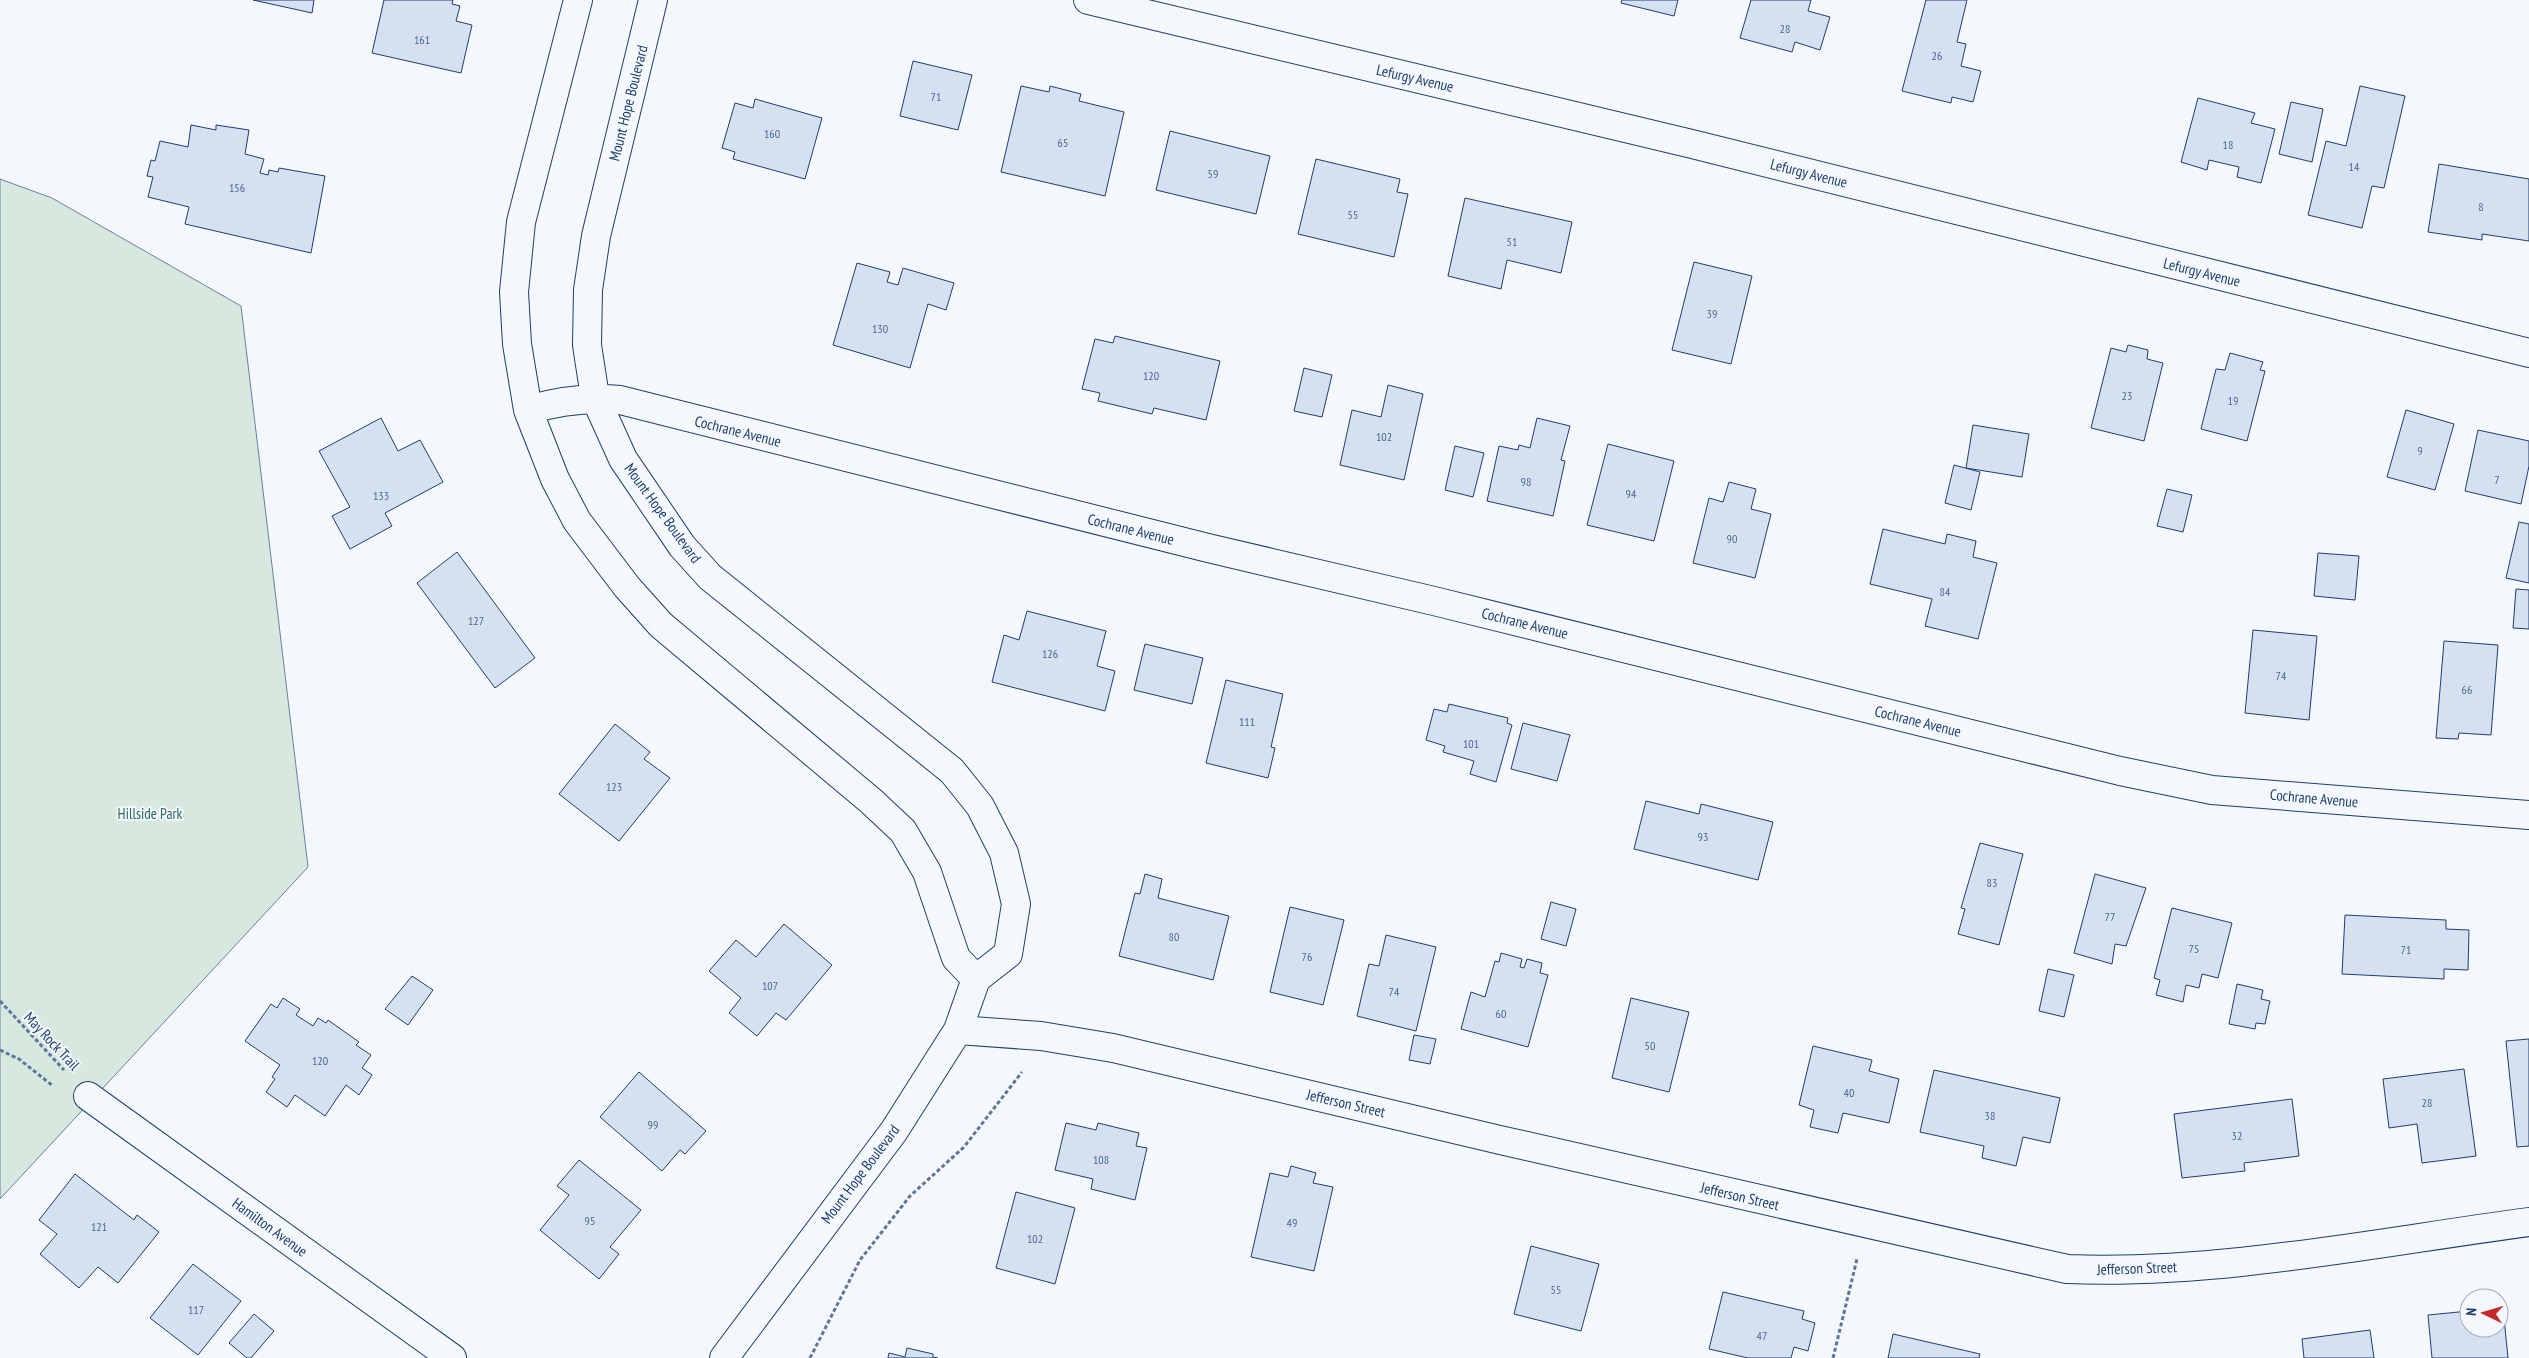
<svg xmlns="http://www.w3.org/2000/svg" width="2529" height="1358" font-family="'PT Sans Narrow',sans-serif">
<style>
.green{fill:#d7e8df;stroke:#687fa3}
.building{fill:#d5e0f0;stroke:#1d3f73}
.lines{fill:none;stroke-linecap:round;stroke-linejoin:round}
.street-casing{stroke:#1d3f73;stroke-width:30}
.path{stroke:#5e769c;stroke-width:3;stroke-dasharray:4 2.5;stroke-linecap:butt}
.street{stroke:#f4f7fb;stroke-width:28}
.labels{text-anchor:middle;dominant-baseline:central;stroke-width:4;stroke-linejoin:round;paint-order:stroke}
.number-label{font-size:12px;fill:#4b6792}
.street-label{font-size:15px;fill:#1d3f73;stroke:#f4f7fb}
.park-label{font-size:15px;fill:#2c6c60;stroke:#f4f7fb}
</style>
<rect width="100%" height="100%" fill="#f4f7fb"/>
<path class="green" d="M0,179L52,198L241,306L308,867L0,1199Z"/>
<path class="building" d="M253,0H314L312,13Z
M384,0H453L452,4L460,6L456,21L472,25L461,73L372,53Z
M1622,0H1678L1674,16L1621,3Z
M1751,0H1811L1808,11L1830,17L1820,50L1795,42L1792,52L1740,38Z
M1926,0H1967L1957,42L1966,44L1961,66L1981,71L1973,102L1952,97L1951,103L1902,91Z
M913,61L972,75L958,130L900,116Z
M1021,86L1049,92L1050,86L1081,94L1079,101L1124,112L1105,196L1001,172Z
M2360,86L2405,96L2384,188L2372,186L2362,228L2308,215L2326,141L2346,146Z
M2198,98L2255,113L2251,123L2275,129L2261,183L2237,177L2239,167L2209,160L2207,170L2181,162Z
M755,99L822,118L805,179L733,159L735,152L722,148L735,103L753,108Z
M2291,102L2323,109L2312,162L2279,154Z
M191,125L216,130V125L249,130L245,154L264,159L260,173L268,175L269,170L278,172L279,168L325,176L311,253L185,224L189,207L148,197L153,177L147,176L151,160L155,161L160,141L188,147Z
M1170,131L1270,156L1256,214L1156,190Z
M1316,159L1400,179L1397,192L1408,194L1394,257L1298,234Z
M2439,164L2529,179V241L2482,234V240L2428,232Z
M1465,198L1572,222L1561,273L1507,260L1501,289L1448,276Z
M1694,262L1752,276L1731,364L1672,350Z
M857,263L890,272L887,282L898,285L903,268L954,283L946,310L928,304L910,368L833,345Z
M1115,336L1220,361L1206,420L1154,408L1152,414L1098,401L1100,393L1082,389L1095,339L1113,343Z
M2128,345L2148,350L2147,359L2163,363L2144,441L2091,428L2111,348L2126,352Z
M2230,353L2263,362L2260,370L2265,371L2247,441L2201,429L2216,369L2225,370Z
M1304,368L1332,375L1322,417L1294,411Z
M1388,385L1423,394L1404,480L1340,465L1352,410L1381,417Z
M2406,410L2454,424L2435,490L2387,477Z
M381,418L398,451L420,440L443,482L385,513L392,526L350,549L332,516L350,507L319,451Z
M1537,418L1570,426L1561,460L1565,461L1553,516L1487,501L1499,446L1518,450L1519,445L1530,448Z
M1973,425L2029,434L2022,477L1966,468Z
M2478,430L2529,441V466L2521,504L2465,491Z
M1608,444L1674,461L1654,541L1587,525Z
M1455,446L1484,453L1473,497L1445,490Z
M1954,465L1980,472L1971,510L1945,503Z
M1729,482L1756,489L1751,509L1771,514L1755,578L1693,563L1709,498L1723,502Z
M2167,489L2192,495L2183,532L2157,526Z
M2519,522L2529,524V583L2506,578Z
M1883,529L1945,544L1947,534L1976,541L1973,557L1997,563L1978,639L1925,626L1932,599L1870,584Z
M457,552L535,658L495,688L417,583Z
M2318,553L2359,556L2355,600L2314,596Z
M2516,589L2529,590V629L2513,628Z
M1027,611L1106,631L1097,666L1115,671L1105,711L992,682L1004,635L1019,640Z
M2253,630L2317,636L2309,720L2245,713Z
M2444,641L2498,645L2491,735L2459,733L2458,739L2436,738Z
M1145,644L1203,658L1192,704L1134,690Z
M1226,680L1283,694L1271,747L1275,748L1268,778L1206,763Z
M1449,704L1508,718L1507,723L1512,725L1496,782L1470,774L1474,761L1443,752L1445,746L1426,740L1434,709L1447,712Z
M1523,723L1570,735L1557,781L1511,769Z
M615,724L650,752L644,759L670,778L619,841L559,794Z
M1646,801L1699,814L1701,804L1773,822L1758,880L1634,849Z
M1980,843L2023,854L1999,945L1958,934L1965,909L1961,908Z
M1145,874L1162,879L1158,898L1229,916L1213,980L1119,956L1135,893L1140,894Z
M2095,874L2146,888L2126,946L2115,944L2112,964L2074,953Z
M1551,902L1576,909L1566,946L1541,939Z
M1290,907L1344,920L1323,1005L1270,992Z
M2172,908L2232,923L2218,978L2202,974L2199,988L2186,985L2183,1002L2156,995L2160,980L2154,978Z
M2345,915L2446,920V929L2469,930L2468,970L2444,969V979L2342,974Z
M784,924L832,965L786,1020L776,1013L757,1036L729,1013L741,998L709,971L736,940L756,957Z
M1386,935L1436,947L1416,1031L1357,1016L1369,964L1379,966Z
M1501,953L1522,959L1520,967L1524,968L1527,959L1542,963L1540,973L1548,975L1528,1047L1461,1029L1471,992L1485,997L1495,961L1499,962Z
M2048,969L2074,975L2064,1017L2039,1011Z
M412,976L433,990L408,1025L385,1009Z
M2237,984L2263,990L2261,999L2270,1001L2265,1024L2256,1023L2255,1029L2229,1024Z
M283,998L300,1009L296,1015L313,1026L318,1018L326,1023L328,1020L359,1042L356,1045L371,1055L362,1068L372,1075L359,1095L346,1085L325,1116L295,1095L287,1107L266,1092L275,1079L272,1077L280,1065L245,1041L271,1004L277,1008Z
M1631,998L1689,1012L1669,1092L1612,1078Z
M1414,1035L1436,1039L1430,1064L1409,1060Z
M2529,1039V1146L2517,1147L2506,1041Z
M1813,1046L1872,1060L1869,1071L1899,1079L1889,1123L1843,1113L1838,1133L1810,1127L1814,1110L1799,1105Z
M2464,1069L2476,1156L2422,1163L2417,1124L2389,1128L2383,1079Z
M1934,1070L2060,1098L2050,1143L2023,1137L2016,1166L1982,1158L1984,1146L1920,1132Z
M639,1072L706,1131L685,1154L680,1150L662,1171L600,1117Z
M2292,1099L2299,1156L2244,1163L2245,1171L2182,1178L2174,1114Z
M1066,1123L1096,1130L1098,1123L1139,1133L1136,1146L1147,1148L1135,1200L1091,1189L1093,1179L1055,1170Z
M579,1160L641,1210L610,1247L619,1254L599,1279L540,1230L569,1195L557,1186Z
M1291,1166L1316,1173L1313,1183L1333,1187L1314,1271L1251,1257L1270,1173L1288,1177Z
M75,1174L134,1220L137,1215L159,1232L118,1283L98,1267L79,1288L40,1254L57,1234L39,1220Z
M1016,1192L1075,1208L1055,1284L996,1268Z
M1531,1246L1599,1264L1581,1331L1514,1314Z
M193,1264L241,1301L198,1355L150,1318Z
M1723,1292L1804,1311L1802,1319L1815,1323L1808,1351L1794,1347L1791,1358H1748L1709,1349Z
M2499,1308H2503L2508,1358H2432L2428,1315L2469,1311V1328H2499Z
M254,1314L274,1331L251,1358H247L229,1343Z
M2370,1330L2374,1358H2304L2302,1339Z
M1893,1334L1980,1354L1979,1358H1888Z
M907,1348L933,1354V1357L938,1358H888L889,1353L905,1357Z"/>
<g class="lines">
<g class="street-casing">
<path id="street" d="M578,0L521,222L514,292L517,344L528,410L555,479L577,521L627,587L661,625L871,801L903,831L927,872L956,958L976,979
M653,0L596,236L588,290L587,345L595,397L623,459L682,546L710,577L952,771L980,806L1004,853L1016,904L1008,954L976,979L958,1030L894,1131L724,1358
M1088,0L1692,144L2529,353
M528,410C559,401 588,397 620,400L1208,548L1434,601L2120,771L2212,790L2529,815
M958,1030L1041,1036L1113,1048L1500,1140L2067,1269C2219,1275 2378,1242 2529,1222
M88,1096L452,1358"/>
</g>
<path class="path" d="M0,1001L64,1070
M0,1050L19,1059L53,1086
M810,1358L860,1260L910,1196L964,1147L1022,1072
M1833,1358L1857,1259"/>
<use href="#street" class="street"/>
</g>
<g class="labels">
<g class="number-label">
<text x="1785" y="28">28</text>
<text x="422" y="39">161</text>
<text x="1937" y="55">26</text>
<text x="936" y="96">71</text>
<text x="772" y="133">160</text>
<text x="1063" y="142">65</text>
<text x="2228" y="144">18</text>
<text x="2354" y="166">14</text>
<text x="1213" y="173">59</text>
<text x="237" y="187">156</text>
<text x="2481" y="206">8</text>
<text x="1353" y="214">55</text>
<text x="1512" y="241">51</text>
<text x="1712" y="313">39</text>
<text x="880" y="328">130</text>
<text x="1151" y="375">120</text>
<text x="2127" y="395">23</text>
<text x="2233" y="400">19</text>
<text x="1384" y="436">102</text>
<text x="2420" y="450">9</text>
<text x="2497" y="479">7</text>
<text x="1526" y="481">98</text>
<text x="1631" y="493">94</text>
<text x="381" y="495">133</text>
<text x="1732" y="538">90</text>
<text x="1945" y="591">84</text>
<text x="476" y="620">127</text>
<text x="1050" y="653">126</text>
<text x="2281" y="675">74</text>
<text x="2467" y="689">66</text>
<text x="1247" y="721">111</text>
<text x="1471" y="743">101</text>
<text x="614" y="786">123</text>
<text x="1703" y="836">93</text>
<text x="1992" y="882">83</text>
<text x="2110" y="916">77</text>
<text x="1174" y="936">80</text>
<text x="2194" y="948">75</text>
<text x="2406" y="949">71</text>
<text x="1307" y="956">76</text>
<text x="770" y="985">107</text>
<text x="1394" y="991">74</text>
<text x="1501" y="1013">60</text>
<text x="1650" y="1045">50</text>
<text x="320" y="1060">120</text>
<text x="1849" y="1092">40</text>
<text x="2427" y="1102">28</text>
<text x="1990" y="1115">38</text>
<text x="653" y="1124">99</text>
<text x="2237" y="1135">32</text>
<text x="1101" y="1159">108</text>
<text x="590" y="1220">95</text>
<text x="1292" y="1222">49</text>
<text x="99" y="1226">121</text>
<text x="1035" y="1238">102</text>
<text x="1556" y="1289">55</text>
<text x="196" y="1309">117</text>
<text x="1762" y="1335">47</text>
</g>
<g class="street-label">
<text transform="translate(1415 78) rotate(13)">Lefurgy Avenue</text>
<text transform="translate(628 103) rotate(-76)">Mount Hope Boulevard</text>
<text transform="translate(1809 173) rotate(14)">Lefurgy Avenue</text>
<text transform="translate(2202 272) rotate(14)">Lefurgy Avenue</text>
<text transform="translate(738 431) rotate(14)">Cochrane Avenue</text>
<text transform="translate(663 513) rotate(54)">Mount Hope Boulevard</text>
<text transform="translate(1131 529) rotate(14)">Cochrane Avenue</text>
<text transform="translate(1525 623) rotate(14)">Cochrane Avenue</text>
<text transform="translate(1918 721) rotate(14)">Cochrane Avenue</text>
<text transform="translate(2314 798) rotate(5)">Cochrane Avenue</text>
<text transform="translate(52 1041) rotate(47)">May Rock Trail</text>
<text transform="translate(1346 1103) rotate(13)">Jefferson Street</text>
<text transform="translate(860 1174) rotate(-53)">Mount Hope Boulevard</text>
<text transform="translate(1740 1196) rotate(13)">Jefferson Street</text>
<text transform="translate(270 1227) rotate(36)">Hamilton Avenue</text>
<text transform="translate(2137 1268) rotate(-2)">Jefferson Street</text>
</g>
<g class="park-label">
<text x="150" y="813">Hillside Park</text>
</g>
</g>
<g transform="translate(2484 1313) rotate(275)"><circle r="24" fill="#f4f7fb" stroke="#9eadc5"/>
<path d="M0-4L9 19L0 12L-9 19Z" fill="#c62828"/>
<text y="-8" font-size="14" font-weight="bold" text-anchor="middle" fill="#1d3f73">N</text>
</g>
</svg>
